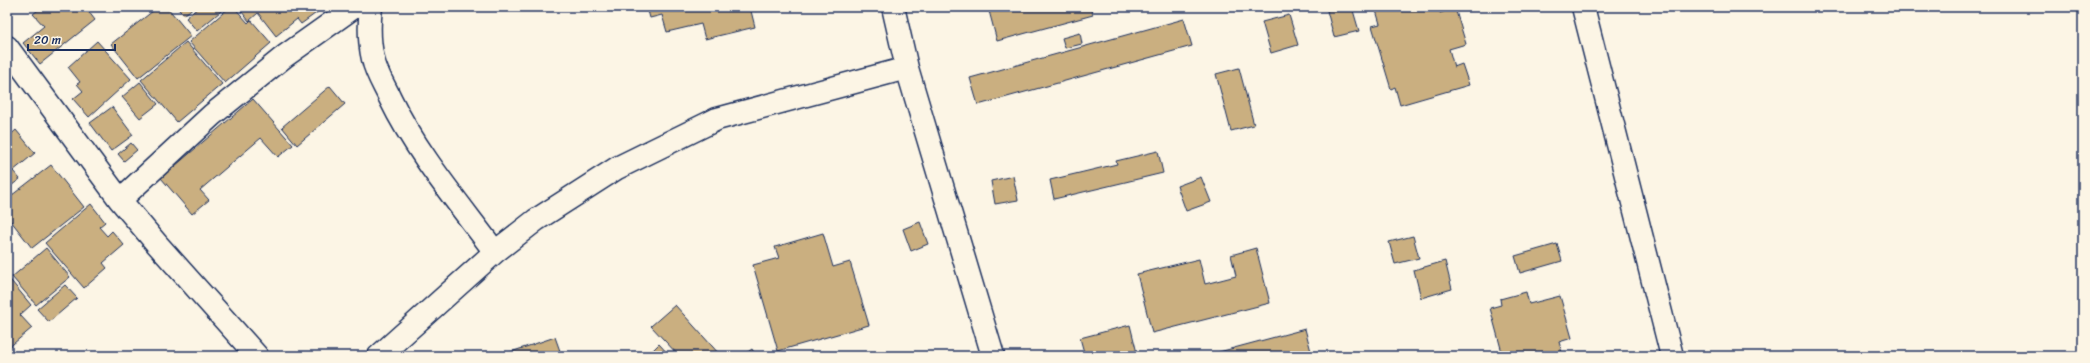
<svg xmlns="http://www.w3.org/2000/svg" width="2090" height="363" font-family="Sriracha,sans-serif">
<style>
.building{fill:#caaf80;stroke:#1b2f5e}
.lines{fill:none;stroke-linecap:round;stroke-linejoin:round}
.minor-casing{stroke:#1b2f5e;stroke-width:25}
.minor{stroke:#fcf5e5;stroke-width:22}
</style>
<rect width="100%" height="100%" fill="#fcf5e5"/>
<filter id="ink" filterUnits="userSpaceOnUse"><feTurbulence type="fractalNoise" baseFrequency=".025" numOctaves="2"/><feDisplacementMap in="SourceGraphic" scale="8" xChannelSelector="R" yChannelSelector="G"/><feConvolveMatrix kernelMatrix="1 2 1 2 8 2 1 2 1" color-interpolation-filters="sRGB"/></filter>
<g filter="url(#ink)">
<path class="building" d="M42,7H85L95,20L40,64L23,43L44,26L33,14Z
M158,7H167L191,36L138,78L111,44Z
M176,7H194L184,15Z
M199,7H226L197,31L186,18Z
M230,7H234L248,23L251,20L271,43L225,83L189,42Z
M238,7H316L319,11L301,24L297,19L276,36L258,13L249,21Z
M647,7H750L755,27L705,39L701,24L667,32L662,15L650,18Z
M754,7H770L755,11Z
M988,7H1091L1093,15L997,41Z
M1326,7H1352L1359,31L1334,37Z
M1375,7H1438L1440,13L1455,8L1466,44L1449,49L1454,67L1462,64L1469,85L1400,105L1395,87L1391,89L1372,26L1380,24Z
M1289,15L1298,45L1271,53L1262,22Z
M1184,19L1192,46L978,105L970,78Z
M1080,33L1082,44L1065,48L1062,38Z
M97,41L131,79L89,117L73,99L83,91L77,84L80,82L68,67Z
M186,42L222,84L177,122L141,80Z
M1239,68L1254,125L1231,131L1216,74Z
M140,82L158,104L140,118L122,97Z
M330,86L345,104L297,145L282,127Z
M253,99L293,145L278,157L261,138L200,190L209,200L192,214L161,178Z
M112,107L133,135L111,151L90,123Z
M16,130L35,153L13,171L20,179L7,189V138Z
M131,143L137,150L124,161L118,154Z
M1158,151L1163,173L1054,199L1050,180L1117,164L1116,161Z
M51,165L84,207L32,248L11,221L7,225V199Z
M1013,176L1018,200L995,204L991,181Z
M1201,177L1211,202L1186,211L1177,186Z
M91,204L105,222L99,227L107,236L112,231L124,245L103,263L107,268L84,288L45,243Z
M920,222L928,244L911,251L903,229Z
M823,233L833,267L850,262L869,325L778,351L753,265L779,258L775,247Z
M1413,236L1419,258L1395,264L1389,242Z
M1557,244L1562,261L1520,273L1515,256Z
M46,248L70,277L36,305L12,277Z
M1256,248L1270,303L1152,333L1137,274L1199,259L1205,284L1236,276L1231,255Z
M1445,261L1452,289L1421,298L1414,270Z
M7,276L31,305L20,315L32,328L7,349Z
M65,285L77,298L49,322L37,309Z
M1526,292L1529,304L1560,296L1572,338L1559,342L1563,356H1503L1490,308L1501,305L1500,299Z
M675,305L721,356H679L651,326Z
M1130,325L1137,353L1125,356H1085L1080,338Z
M1305,329L1312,355L1220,356L1219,352Z
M555,337L560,351L547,356H510L508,353Z
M659,344L670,356H647Z
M752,349L756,356H742Z"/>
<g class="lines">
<g class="minor-casing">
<path id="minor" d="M371,7C369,24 369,42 373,59C376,73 384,85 390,98C417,154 458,202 495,252
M893,7L907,68L993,356
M1583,7L1672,356
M7,47L120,200L157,244L257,356
M120,200L212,115L285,56L354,7
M379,356L495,252L536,220L617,168L717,119L907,68"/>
</g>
<use href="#minor" class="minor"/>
</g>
</g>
<rect width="2090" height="363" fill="none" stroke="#fcf5e5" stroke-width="24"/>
<rect x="12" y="12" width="2066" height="339" fill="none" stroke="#1b2f5e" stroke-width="1.5" filter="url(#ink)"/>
<path d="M28 44v6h87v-6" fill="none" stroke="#1b2f5e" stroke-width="2"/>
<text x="34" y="44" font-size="12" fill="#1b2f5e" stroke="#fcf5e5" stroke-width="3" paint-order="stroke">20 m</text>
</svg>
